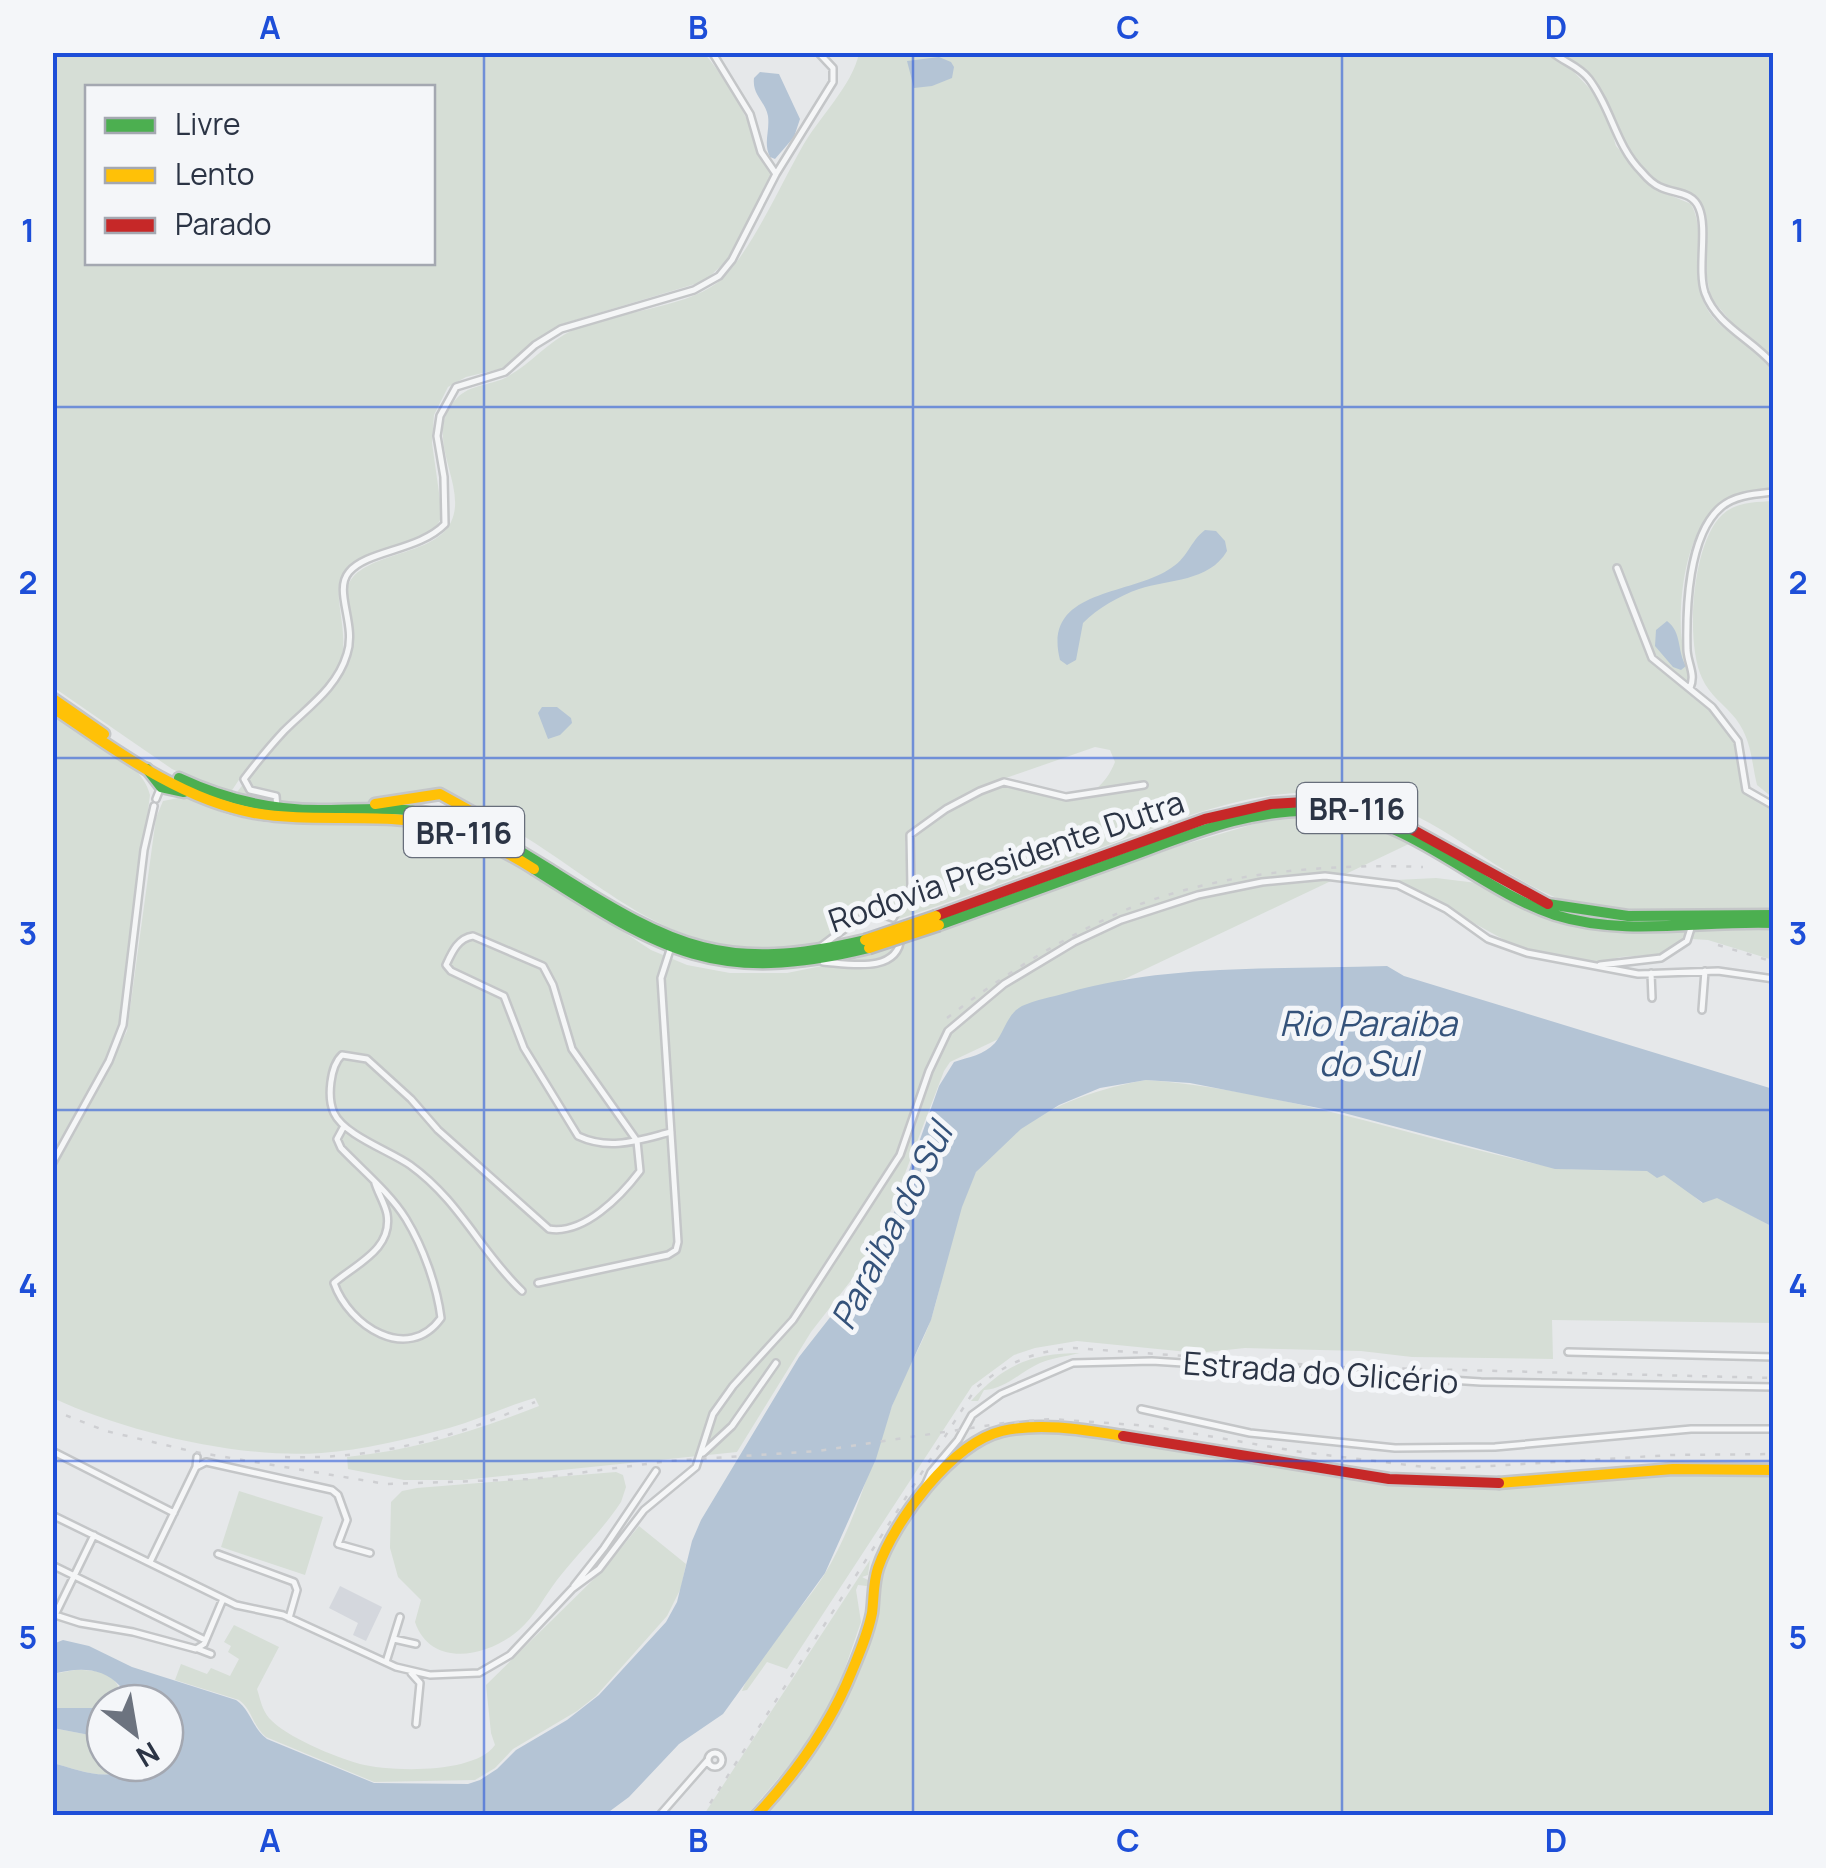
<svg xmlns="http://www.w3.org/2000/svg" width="1826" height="1868" font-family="Manrope,sans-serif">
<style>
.built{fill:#d4d7dd}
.green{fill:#d6ded6;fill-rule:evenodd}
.water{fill:#b4c4d5}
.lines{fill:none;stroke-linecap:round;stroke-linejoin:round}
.street-casing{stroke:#c4c6c8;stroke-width:10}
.fast-casing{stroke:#c4c6c8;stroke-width:15}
.slow-casing{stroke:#c4c6c8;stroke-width:15}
.jam-casing{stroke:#c4c6c8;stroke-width:15}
.street{stroke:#f5f6f7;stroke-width:5}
.fast{stroke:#4caf50;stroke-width:10}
.slow{stroke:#ffc107;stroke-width:10}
.jam{stroke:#c62828;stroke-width:10}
.rail{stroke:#cecfd2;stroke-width:2.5;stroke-dasharray:5 10;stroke-linecap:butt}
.slow-bridge-casing{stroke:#b8bbbf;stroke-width:15;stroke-linecap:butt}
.slow-bridge{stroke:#ffc107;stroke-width:10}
.grid{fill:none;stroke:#1d4ed8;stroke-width:2.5;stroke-opacity:0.55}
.labels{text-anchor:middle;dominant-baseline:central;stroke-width:10;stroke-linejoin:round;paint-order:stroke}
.shield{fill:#f4f6f9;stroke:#676e7b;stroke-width:2.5}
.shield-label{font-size:30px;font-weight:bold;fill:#2b3445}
.street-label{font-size:32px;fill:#2b3445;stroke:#f4f6f9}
.water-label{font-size:35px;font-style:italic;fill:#34527a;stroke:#f4f6f9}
.neatline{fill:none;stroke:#1d4ed8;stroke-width:4}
.grid-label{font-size:32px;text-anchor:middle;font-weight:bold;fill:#1d4ed8}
</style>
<rect width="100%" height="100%" fill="#e6e8ea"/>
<path class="built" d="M340,1586L382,1607L366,1641L353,1635L358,1623L329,1608Z"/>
<path class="green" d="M52,53H704C721,73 737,98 748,122C756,142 759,155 771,174L727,260L705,281L562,324L533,341L504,368L466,377L448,387L434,415L432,443L442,514C435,548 368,547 346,571C327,591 353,632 339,667C330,689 309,702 293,718C269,741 247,766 229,795L172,769L53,687ZM88,88H432V262H88Z
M859,53H1548L1574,72L1592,91L1607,116L1616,146L1653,188L1691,204C1708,235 1689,274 1705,305C1716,327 1733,333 1752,347C1760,353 1767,362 1773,370V489C1758,491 1742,491 1728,499C1687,521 1679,591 1681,633C1682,650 1692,669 1689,685L1656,661L1654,664C1682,688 1725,713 1738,750C1742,763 1739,777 1742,790L1773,811V908C1712,907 1618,921 1562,900C1485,870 1431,804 1346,794C1264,784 1186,816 1111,844C1039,869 968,896 896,920C899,908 912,896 913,879C914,866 905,845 913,834C926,817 989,785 1010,785C1022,785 1035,792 1047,796C1078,806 1103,792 1115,762L1110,750L1095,747L986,785L915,827L905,842L908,890L893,917C862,905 843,938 815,945C677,964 626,900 519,833C497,819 471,799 446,793C423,787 380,803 355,805C314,809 274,804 234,796C247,780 258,764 272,749C298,721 333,700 347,664C352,652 354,640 353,627C352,610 340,592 353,577C375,552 436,554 451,522C469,485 420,436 457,398C471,384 488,386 505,378C530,365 547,342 573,330C616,311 682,309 717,283C747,260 781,184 801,149C818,118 853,85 859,53Z
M1558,53H1773V359L1733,324L1711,298L1707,278L1704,214L1699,203L1684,191L1657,182L1641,166L1624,145L1612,111L1599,87L1581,66Z
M1773,501H1774L1773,798L1757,785C1751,760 1752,741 1736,719C1725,705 1709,695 1702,678C1685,642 1692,543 1722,515C1735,502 1757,502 1773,501Z
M53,712C81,731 142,760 150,795L121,1020L109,1053L52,1157Z
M183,797L229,815L269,823H406L467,836L519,863L651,950L687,965L730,973H787L856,959L1179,846L1261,822L1301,818L1350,822L1413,842L950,1062L944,1071L877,1247L811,1332L737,1452L463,1480H404L348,1469L347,1457C416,1450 476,1431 539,1406L535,1398C506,1406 478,1420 449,1428C408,1439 363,1450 321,1453C240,1459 126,1432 53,1398V1171L127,1031L156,818L163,801Z
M1436,878L1477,883L1561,921L1753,926L1773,930V960L1708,940L1692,939L1685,940L1664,954L1620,957L1592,965L1519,948L1396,880Z
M1146,1080C1285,1090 1415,1139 1551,1167C1584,1174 1636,1161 1665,1175C1678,1182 1691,1194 1702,1203L1717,1197L1773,1227V1323L1552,1320L1553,1359L1412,1357L1361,1351L1245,1348L1198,1353L1077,1341L1035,1348L1014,1355L972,1386L787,1669L767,1662L747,1690L742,1691C753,1659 804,1608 824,1575C856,1523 871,1462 892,1406C903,1375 922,1347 932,1316C945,1276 953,1205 976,1172C1014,1117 1084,1091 1146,1080Z
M1080,1353C1067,1356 1052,1358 1040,1363C1020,1372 1006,1389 984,1390L978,1401H971C1003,1365 1032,1353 1080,1353Z
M1041,1432L1097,1436L1201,1455L1401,1484L1456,1486L1695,1472L1773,1474V1815L762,1816C797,1775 828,1732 850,1683C866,1649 869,1608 879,1573C892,1532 954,1449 995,1436C1009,1432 1026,1432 1041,1432Z
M616,1472L623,1475L626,1487L621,1502C602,1531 577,1554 557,1580C544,1597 535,1616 519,1630C489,1657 431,1669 415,1622L421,1600L398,1577L390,1548L391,1502L402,1491L417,1488Z
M239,1491L323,1517L305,1575L221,1547Z
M639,1526L686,1564L681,1588L667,1616L596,1696L577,1711L513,1749L495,1768L475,1780L374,1782L266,1737C253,1727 252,1709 239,1700L175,1680L181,1664L207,1674L211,1668L230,1676L239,1659L228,1652L231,1646L224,1642L234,1625L279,1647L257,1689C260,1698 262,1710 269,1718C286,1737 335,1757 360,1764C391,1772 475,1774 495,1745L491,1733L486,1685L604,1569Z
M870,1560L868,1575L862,1577L872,1582L867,1586L858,1585L856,1590L861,1622L836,1694L799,1754L747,1815L703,1816Z
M75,1670C94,1670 114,1671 120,1691L116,1703H105V1708H53V1674Z
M53,1728L105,1738V1763H124L125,1770C104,1781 75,1769 53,1763Z"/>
<path class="water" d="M939,57L951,62L954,67L952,78L932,86L914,88L907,61Z
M760,72L779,74L800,119L794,137L775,159L770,157C763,143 770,131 768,116C765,101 752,95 754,78Z
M1205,530L1216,531L1225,541L1227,551C1209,582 1169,579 1139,589C1119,596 1098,608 1083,623L1076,660L1067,665L1060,660C1042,590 1126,596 1168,570C1188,559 1190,541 1205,530Z
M1667,621C1682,632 1677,651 1686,666L1681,670L1673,667L1655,646L1656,630Z
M542,707H557L571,718L572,723L560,735L548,739L538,713Z
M1387,966L1404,976L1773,1089V1227L1717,1198L1703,1203L1664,1175L1657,1178L1647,1171L1555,1169L1344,1113L1190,1083L1146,1080L1100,1088L1059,1105L1021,1129L976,1172L962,1207L931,1320L892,1406L876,1459L825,1573L723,1714L679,1744L629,1797L606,1814L53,1815V1763C75,1769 104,1781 125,1770L124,1763L140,1767L147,1763H165V1755L173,1751L171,1745L165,1743V1703H116L120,1686C101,1666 77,1668 53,1674V1644L63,1640L89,1646L132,1667L236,1700C251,1710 252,1728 267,1739L374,1783L468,1784L480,1780L497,1769L516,1750L567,1720L599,1695L666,1622L677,1602L692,1541L701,1520L799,1357L864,1274L885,1238L939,1086L954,1062C969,1057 984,1055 995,1043C1005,1031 1007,1014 1022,1006C1035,1000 1052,997 1066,993C1170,963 1280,970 1387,966Z
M53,1708H105V1738L53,1728Z"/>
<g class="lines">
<g class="street-casing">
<path id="street" d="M712,52L750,114L761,152L776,174
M1552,52C1565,63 1578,65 1589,79C1612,109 1615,145 1642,172C1647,178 1653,184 1660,187C1674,194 1692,191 1699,208C1708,229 1697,269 1705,293C1717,326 1752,339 1774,365
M1617,568L1652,658L1712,707L1738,741L1746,790L1774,806
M1690,688C1696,674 1688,665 1687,650C1686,610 1688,535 1721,507C1735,495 1756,494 1774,492
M156,799L160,789
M277,809L276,796L250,790L244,779C257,762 270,746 284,731C308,707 337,688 347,654C357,624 333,591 349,572C367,550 419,551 445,524L444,477L437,436L440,416L456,387L505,372L535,345L561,329L694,290L719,276L732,260L776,174L833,82V68L818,52
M893,918L911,888L910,835L946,809L980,791L1004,782L1066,797L1144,785
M820,947C841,932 866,907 893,918
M823,962C850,964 898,974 901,937
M1600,965L1661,958L1687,941L1692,925
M1651,973L1652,998
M1702,1010L1705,971
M344,1126L337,1139L341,1148C362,1170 390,1193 406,1219C423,1247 437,1286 441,1318C408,1364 349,1326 334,1283C356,1264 393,1249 387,1214C385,1204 378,1193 375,1183
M52,1164L109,1061L123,1025L144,850L154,806
M538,1283L668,1255L676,1250L678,1242L661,978L670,950
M522,1291C480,1251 460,1201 410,1165C390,1151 344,1135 334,1113C327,1098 330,1066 342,1055L367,1059L411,1099L438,1130L549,1229C584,1235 621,1196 640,1171L637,1141L572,1049L553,985L543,966L473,936C458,938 452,952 446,965L451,971L504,996L524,1048L578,1136C610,1151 639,1140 671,1132
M1568,1352L1774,1357
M1141,1409L1250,1433L1395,1448L1495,1447L1691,1429H1774
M52,1451L174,1513
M703,1453L732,1426L776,1363
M196,1467L206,1462L332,1490L338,1495L347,1520L338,1544L370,1553
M924,1488L931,1472L958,1440L972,1415L1001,1394L1073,1363L1152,1361L1481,1382L1774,1387
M52,1515L236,1605L283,1615L396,1667L430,1675L479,1673L510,1655L572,1589L599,1569L644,1510L696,1467L713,1414L733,1386L793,1320L900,1155L929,1071L948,1031L1004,984L1074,942L1121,920L1198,895L1262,882L1325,876L1398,885L1446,909L1488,939L1527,953L1638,974L1718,971L1774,979
M218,1554L294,1582L297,1590L289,1618
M150,1562L196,1467L197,1457
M52,1565L205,1640
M574,1586L604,1548L656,1471
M52,1614L80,1623L133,1632L196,1649L204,1644L223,1599
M55,1615L94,1535
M394,1639L416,1644
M198,1649L211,1654
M386,1662L400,1617
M411,1673L420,1683L416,1724
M708 1760a7 7 0 1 1 14 0a7 7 0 1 1-14 0Z
M659,1816L708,1760"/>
</g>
<g class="fast-casing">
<path id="fast" d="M147,769L161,787L184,792
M179,778C224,799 270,810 319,810C360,810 401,805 441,816C484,827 520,851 557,874C675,948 725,973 865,940
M534,869C661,950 715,986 869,948
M1548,904L1628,916L1774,915
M939,925C998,904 1058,882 1117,861C1184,837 1250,807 1322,811C1412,816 1474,888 1555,915C1625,937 1702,920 1774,923"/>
</g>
<g class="slow-casing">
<path id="slow" d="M52,698L104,734
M52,707C114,749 179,799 254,813C300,821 346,816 392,819C444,822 490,841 534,869
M375,804L440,794L496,825L517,843
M1499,1483L1673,1469L1774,1470
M756,1816C796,1773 830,1726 852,1671C860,1652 868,1633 872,1613C874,1598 873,1583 878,1568C894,1521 952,1443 1002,1431C1041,1422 1085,1430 1123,1436"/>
</g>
<g class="jam-casing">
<path id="jam" d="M936,916L1205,819L1271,804L1305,802L1339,804L1395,820L1548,904
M1123,1436L1389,1479L1499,1483"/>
</g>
<use href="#street" class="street"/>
<use href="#fast" class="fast"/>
<use href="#slow" class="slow"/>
<use href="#jam" class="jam"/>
<path class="rail" d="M1718,945L1774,962
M947,1018C1002,976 1060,939 1123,911C1213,873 1327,863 1423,867
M52,1410L106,1431L195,1452L386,1484L533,1479L669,1461L818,1451L1004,1423L1051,1419L1150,1426L1301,1452L1441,1469L1671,1455L1774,1454
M285,1457C374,1460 455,1438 535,1402
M702,1816L976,1388C1006,1363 1034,1351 1073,1348L1340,1367L1774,1378"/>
<g class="slow-bridge-casing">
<path id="slow-bridge" d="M865,940L936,916
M869,948L939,925"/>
</g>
<use href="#slow-bridge" class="slow-bridge"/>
</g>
<path class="grid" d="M484,52V1816M913,52V1816M1342,52V1816M52,407H1774M52,758H1774M52,1110H1774M52,1461H1774"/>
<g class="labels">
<g class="shield">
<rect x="1297" y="783" width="120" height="50" rx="8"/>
<rect x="404" y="807" width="120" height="50" rx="8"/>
</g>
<g class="shield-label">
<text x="1357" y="808">BR-116</text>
<text x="464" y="832">BR-116</text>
</g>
<g class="street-label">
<text transform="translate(1006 861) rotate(-19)">Rodovia Presidente Dutra</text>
<text transform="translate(1321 1372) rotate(4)">Estrada do Glicério</text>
</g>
<g class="water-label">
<text x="1368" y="1023">Rio Paraiba<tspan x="1368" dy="40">do Sul</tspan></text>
<text transform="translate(891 1226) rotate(-63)">Paraiba do Sul</text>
</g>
</g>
<rect width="1826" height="1868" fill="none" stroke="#f4f6f9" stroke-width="110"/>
<rect x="85" y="85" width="350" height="180" fill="#f4f6f9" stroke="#a4a8b1" stroke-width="2.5"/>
<rect x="105" y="118" width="50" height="15" fill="#4caf50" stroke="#a4a8b1" stroke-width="2.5"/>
<text x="175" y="135" font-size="30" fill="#2b3445">Livre</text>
<rect x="105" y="168" width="50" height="15" fill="#ffc107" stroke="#a4a8b1" stroke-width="2.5"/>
<text x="175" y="185" font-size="30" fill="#2b3445">Lento</text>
<rect x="105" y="218" width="50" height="15" fill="#c62828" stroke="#a4a8b1" stroke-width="2.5"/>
<text x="175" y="235" font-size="30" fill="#2b3445">Parado</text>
<g transform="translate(135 1733) rotate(149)"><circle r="48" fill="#f4f6f9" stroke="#a4a8b1" stroke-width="2.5"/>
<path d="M0-8L18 38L0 25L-18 38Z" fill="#6c737f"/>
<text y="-15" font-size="28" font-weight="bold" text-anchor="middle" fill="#2b3445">N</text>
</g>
<rect x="55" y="55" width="1716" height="1758" class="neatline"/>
<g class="grid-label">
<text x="270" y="39">A</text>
<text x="698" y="39">B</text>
<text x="1128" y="39">C</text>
<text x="1556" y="39">D</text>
<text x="28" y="242">1</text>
<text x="1798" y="242">1</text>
<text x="28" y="594">2</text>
<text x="1798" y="594">2</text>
<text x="28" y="945">3</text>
<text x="1798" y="945">3</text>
<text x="28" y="1297">4</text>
<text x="1798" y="1297">4</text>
<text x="28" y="1649">5</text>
<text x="1798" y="1649">5</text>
<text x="270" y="1852">A</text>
<text x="698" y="1852">B</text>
<text x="1128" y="1852">C</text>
<text x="1556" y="1852">D</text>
</g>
</svg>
